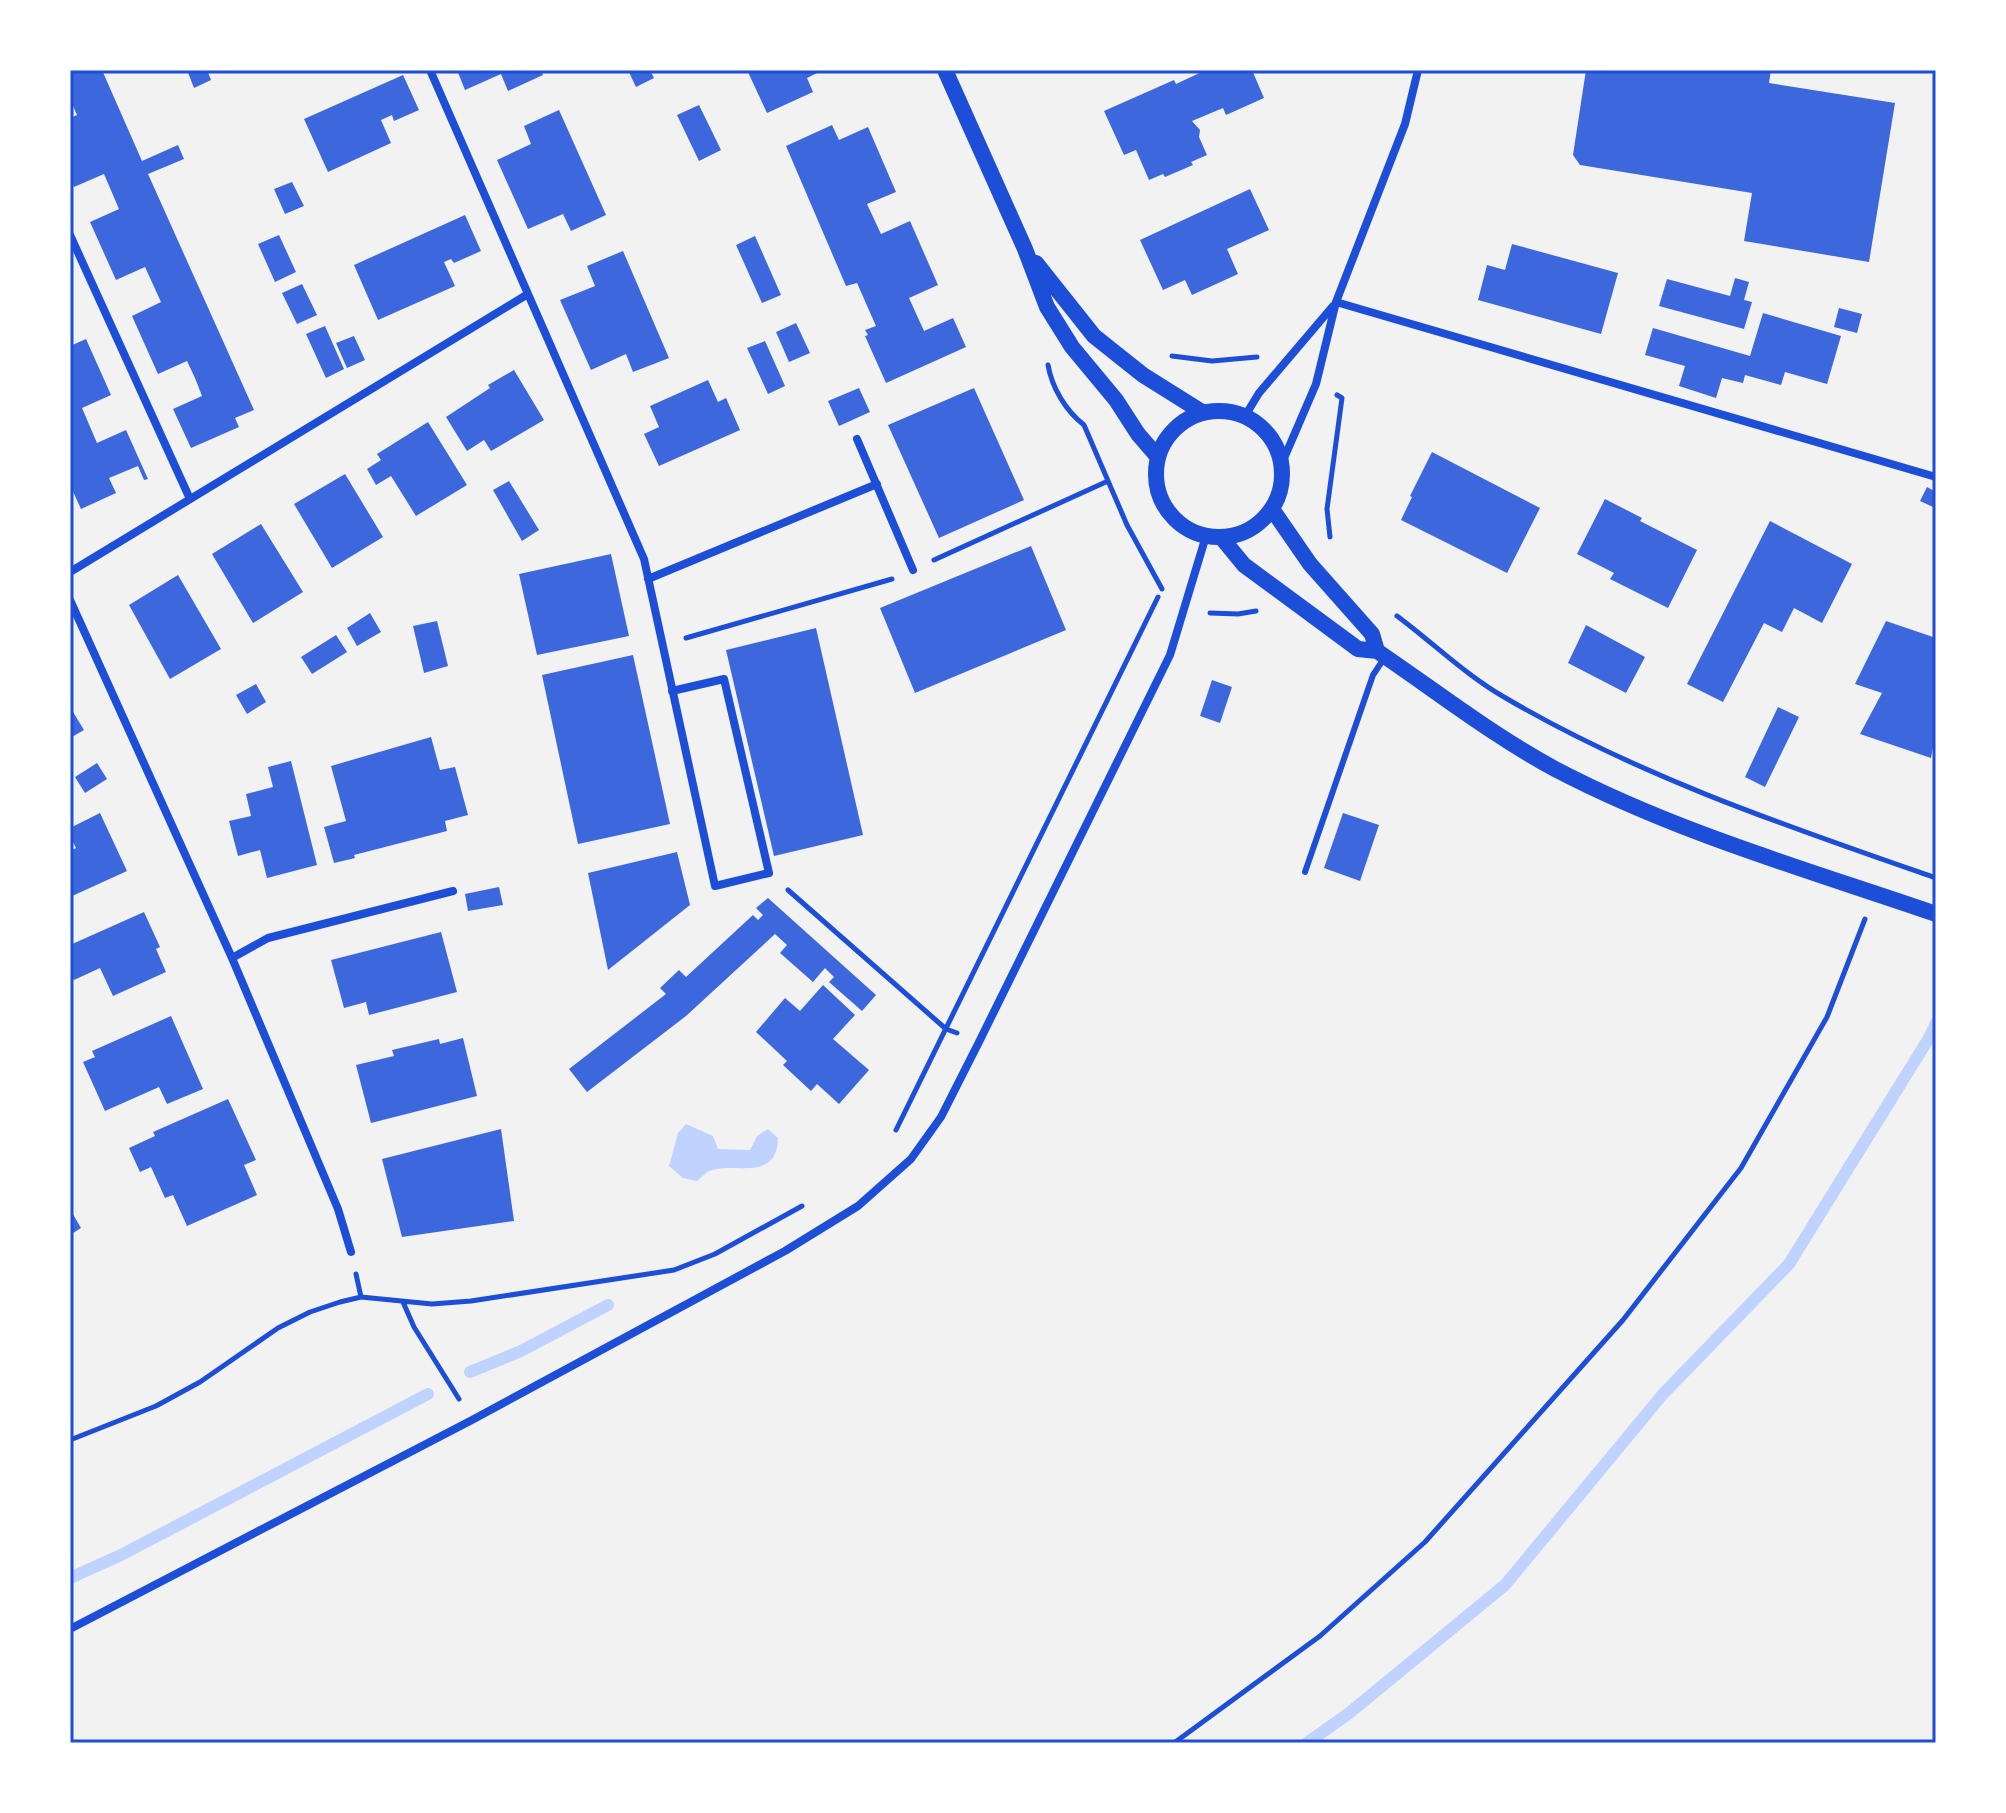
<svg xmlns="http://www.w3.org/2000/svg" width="2006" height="1813" font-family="Poppins,sans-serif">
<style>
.water{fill:#bfd3fe}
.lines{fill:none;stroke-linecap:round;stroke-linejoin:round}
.stream{stroke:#bfd3fe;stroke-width:12}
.building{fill:#3d67dc}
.path{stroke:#1d4ed8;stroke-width:5}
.service{stroke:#1d4ed8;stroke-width:6}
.minor{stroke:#1d4ed8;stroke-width:8}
.secondary{stroke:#1d4ed8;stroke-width:16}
.neatline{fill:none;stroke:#1d4ed8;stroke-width:3}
</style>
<rect width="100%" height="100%" fill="#f2f2f2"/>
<path class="water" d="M686,1124L713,1136L718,1149L750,1150L757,1136L768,1129L778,1138C777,1181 738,1163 712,1170C707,1171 702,1177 697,1181L683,1178L669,1166L678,1133Z"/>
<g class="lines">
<path class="stream" d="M470,1372L521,1351L608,1305
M70,1578L121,1555L428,1394
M1307,1743L1348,1714L1505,1585L1663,1394L1789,1264L1929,1038L1936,1023"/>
</g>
<path class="building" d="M70,70H102L142,161L178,145L184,159L148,174L254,410L235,418L239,427L191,448L173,409L202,396L195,378L187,361L158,374L132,316L161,302L145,267L116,280L90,222L119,209L104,174L74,187L70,178V118L77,115L70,99Z
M187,70H207L211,80L194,88Z
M457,70H541L543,75L508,91L501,74L465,90Z
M628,70H650L654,78L636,87Z
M747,70H823L807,78L813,92L767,113Z
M1206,70H1252L1264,98L1226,115L1223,108L1192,121L1200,130L1199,137L1207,155L1191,162L1193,165L1165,177L1163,174L1149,180L1136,150L1124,155L1104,111L1174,80L1176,84Z
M1586,70H1771L1769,83L1895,103L1869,262L1744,241L1752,193L1580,165L1573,155Z
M403,75L419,110L394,121L392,115L381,120L391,143L328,172L304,119Z
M699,105L721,150L699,161L677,115Z
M559,110L606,215L571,231L563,214L528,229L497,160L531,144L524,126Z
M832,125L839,140L868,127L896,192L867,204L881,234L910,221L938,285L909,298L924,331L953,318L966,347L886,383L865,336L868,335L865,330L876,326L857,283L846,286L786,146Z
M292,182L304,206L285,214L274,189Z
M1250,189L1269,230L1227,249L1238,274L1192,295L1185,280L1163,290L1140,240Z
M465,215L481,251L454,263L451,259L444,262L455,286L378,320L354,265Z
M279,235L296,272L275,282L258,244Z
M755,236L781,295L762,303L736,245Z
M1512,244L1618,273L1601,334L1478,300L1487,265L1505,270Z
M623,251L669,358L633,372L626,354L591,370L560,300L595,286L587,266Z
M1735,278L1749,282L1744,300L1752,302L1744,329L1659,306L1667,279L1730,296Z
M302,284L317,315L297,324L282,293Z
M1839,308L1862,314L1857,333L1834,327Z
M1763,313L1841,336L1827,384L1785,372L1781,385L1745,375L1743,383L1722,378L1716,398L1679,386L1685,366L1645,355L1653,328L1750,356Z
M796,323L810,353L789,362L776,332Z
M325,326L344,369L326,378L306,334Z
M354,336L365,360L347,368L336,343Z
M86,339L111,395L82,408L97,443L126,430L148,479L144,480L138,466L109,478L116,493L81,509L70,485V346Z
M765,341L785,386L768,394L747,348Z
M514,370L544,420L491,451L484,440L467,451L446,417L490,388L488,385Z
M708,380L718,402L726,398L740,430L659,466L644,434L659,427L650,406Z
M859,388L870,412L839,426L828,401Z
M974,388L1024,500L939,538L888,425Z
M428,422L467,485L416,516L391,476L376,485L367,469L381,460L377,454Z
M1432,452L1540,508L1507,573L1401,520L1412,497L1410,496Z
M345,474L383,537L332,568L294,504Z
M509,481L539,530L522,541L493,490Z
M1927,487L1936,492L1933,507L1920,501Z
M1605,499L1642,518L1640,521L1697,550L1668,608L1610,579L1614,573L1577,554Z
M1770,521L1852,564L1822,623L1794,608L1782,632L1764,623L1723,702L1687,684Z
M261,524L303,592L253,623L212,554Z
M1031,546L1066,630L915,693L880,608Z
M611,554L629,636L537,655L519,574Z
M178,575L221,649L170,679L129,605Z
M370,613L381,632L357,646L347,628Z
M437,621L448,666L424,673L413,626Z
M1886,621L1936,638V731L1931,758L1860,734L1882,693L1855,684Z
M1586,625L1645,657L1626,693L1568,663Z
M816,628L863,835L774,856L726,650Z
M336,635L347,652L312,674L301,657Z
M633,655L670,824L578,844L542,675Z
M1212,680L1232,687L1220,723L1200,716Z
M256,684L266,702L247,714L236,695Z
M70,707L84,730L70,738Z
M1778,707L1799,717L1765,787L1745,777Z
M431,737L440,770L455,767L468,815L445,821L447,831L354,855L355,858L334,863L324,827L346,821L331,766Z
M291,761L317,865L267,878L260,850L238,856L229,821L251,816L246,794L273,787L268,767Z
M97,763L107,779L85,793L75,777Z
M100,813L127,871L70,897V851L76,848L70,836V828Z
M1343,813L1379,825L1360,881L1324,868Z
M677,852L690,905L608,970L588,873Z
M499,887L503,905L468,911L465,894Z
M768,898L876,995L862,1011L829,982L834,977L825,968L813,982L780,953L787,945L775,934L686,1016L587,1092L569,1069L666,994L660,988L679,970L686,977L753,915L758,920L763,915L756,908Z
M144,912L160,947L156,949L166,972L113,996L100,968L74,980L70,971V945Z
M441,932L457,992L369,1015L366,1002L344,1008L331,960Z
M823,985L855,1015L833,1039L869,1070L839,1104L817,1084L811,1091L783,1065L787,1061L756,1032L785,998L800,1011Z
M171,1016L203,1089L167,1104L159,1087L105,1111L83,1062L95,1057L92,1051Z
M463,1038L477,1096L371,1123L356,1065L394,1056L392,1050L439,1039L440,1044Z
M228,1099L256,1160L244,1165L257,1195L187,1226L173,1195L165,1198L151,1167L140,1172L129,1148L155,1136L153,1132Z
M501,1129L514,1221L402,1237L382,1159Z
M70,1209L81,1228L70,1235Z"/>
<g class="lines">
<path class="path" d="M1172,356L1212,361L1257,357
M1048,365C1052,388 1066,411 1084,425L1127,525L1162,589
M1330,537L1327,509L1342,398L1337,395
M934,560L1108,481
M1210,613L1238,614L1256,611
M1397,616C1432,642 1467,676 1504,697C1638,776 1789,827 1936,878
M686,638L892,579
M788,890L946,1029L957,1033
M896,1130L1158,597
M356,1274L361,1297
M403,1302L414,1327L459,1399
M70,1440L156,1406L200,1382L278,1328L310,1312L340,1302L361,1297L432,1304L471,1301L674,1270L715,1254L802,1206
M1174,1743L1320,1636L1425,1542L1623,1320L1741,1168L1827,1017L1865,919"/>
<path class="service" d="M1305,872L1373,675L1385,657"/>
<path class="minor" d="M430,70L644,559L715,886L769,873L724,679L672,691
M70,235L190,499
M1336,302L1936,477
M1245,416L1259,393L1333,306
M857,439L913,570
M1282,463L1316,384L1336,302L1405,124L1418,70
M70,572L528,294
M648,579L877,484
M70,600L232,958L338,1209L351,1252
M232,958L268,938L453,891
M70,1629L472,1420L785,1251L858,1206L911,1159L941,1117L979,1042L1170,655L1206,536"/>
<path class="secondary" d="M945,70L1025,249L1047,307L1072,347L1116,400L1138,434L1157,456
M1036,263L1094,336L1143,375L1202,412
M1156 474a63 63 0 1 1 126 0a63 63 0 1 1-126 0Z
M1272,509L1310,564L1372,634L1377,651
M1221,537L1244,565L1358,649L1377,651C1436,691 1492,735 1555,769C1675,832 1808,870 1936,914"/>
</g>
<rect width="2006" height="1813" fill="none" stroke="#ffffff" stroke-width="144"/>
<rect x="72" y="72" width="1862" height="1669" class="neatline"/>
</svg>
